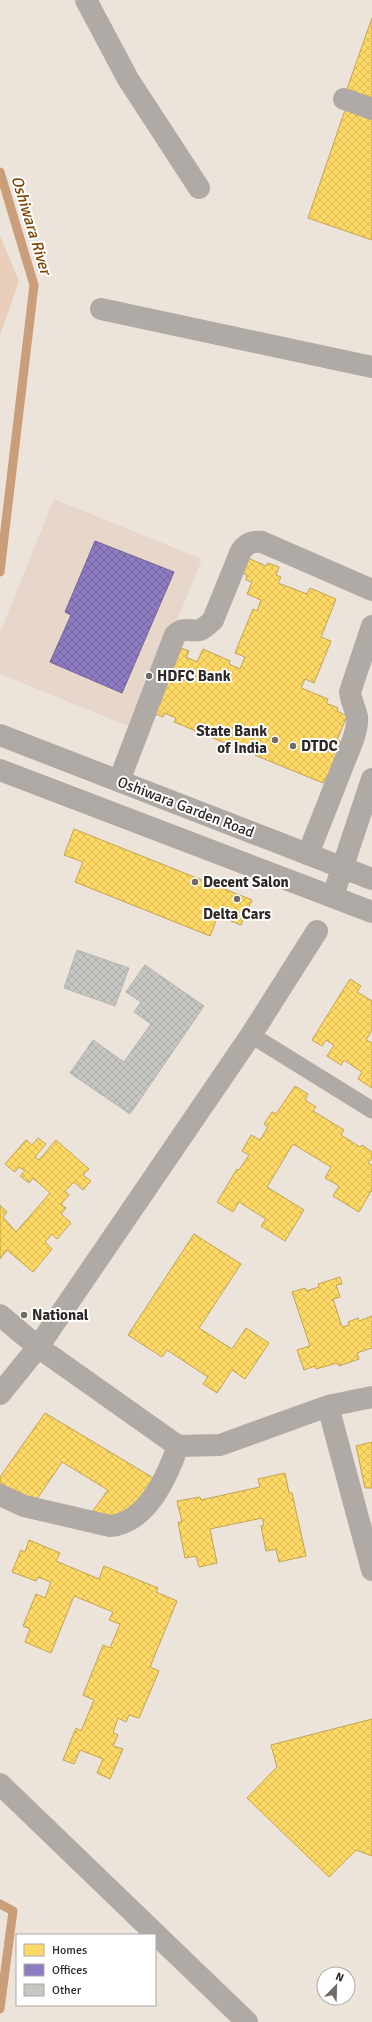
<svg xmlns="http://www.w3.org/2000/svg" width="372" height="2022" font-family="Signika,sans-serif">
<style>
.built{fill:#e7d7cb}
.green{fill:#e9cfba}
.homes{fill:url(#homes-cross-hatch);stroke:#c1a452}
.offices{fill:url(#offices-cross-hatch);stroke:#726394}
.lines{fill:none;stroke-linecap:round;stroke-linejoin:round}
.stream{stroke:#c99e79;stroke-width:9}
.building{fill:url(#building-cross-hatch);stroke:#b5b5b1}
.lane{stroke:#afaaa6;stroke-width:17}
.street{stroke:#afaaa6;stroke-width:22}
.secondary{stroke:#afa9a5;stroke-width:22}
.poi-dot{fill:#716a65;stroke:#fff;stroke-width:1.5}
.labels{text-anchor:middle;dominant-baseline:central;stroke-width:4;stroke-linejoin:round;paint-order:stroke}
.poi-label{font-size:15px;font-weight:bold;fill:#2f2925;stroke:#fff;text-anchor:start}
.street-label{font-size:15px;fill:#2f2925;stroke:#fff}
.water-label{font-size:16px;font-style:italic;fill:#7c4506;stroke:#fff}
</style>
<defs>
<pattern id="homes-cross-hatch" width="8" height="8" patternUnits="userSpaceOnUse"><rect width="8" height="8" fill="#ffd966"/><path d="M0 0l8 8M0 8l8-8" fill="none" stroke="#dbba58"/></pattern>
<pattern id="offices-cross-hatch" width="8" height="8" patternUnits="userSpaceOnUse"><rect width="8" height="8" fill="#8e7cc3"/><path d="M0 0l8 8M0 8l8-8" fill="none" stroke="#74669e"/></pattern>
<pattern id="building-cross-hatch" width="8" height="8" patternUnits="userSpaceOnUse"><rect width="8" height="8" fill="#c6c6c2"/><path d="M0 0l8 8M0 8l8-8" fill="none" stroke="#aaaaa7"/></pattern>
</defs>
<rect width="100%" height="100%" fill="#ece3db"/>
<path class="built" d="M54,499L202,559L133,728L0,674V633Z"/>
<path class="green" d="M0,236L19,281L0,335Z"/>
<path class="homes" d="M372,18V98L347,89Z
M345,110L372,119V240L308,218Z
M248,558L266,566L268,563L279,567L276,575L281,577L278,583L307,594L310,588L336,599L321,637L331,641L314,683L305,679L301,688L328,699L326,703L338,708L337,711L347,716L337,740L344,743L330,776L327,775L323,783L174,722L176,718L164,713L163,717L151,712L178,647L189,651L186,657L197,662L203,649L230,661L229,664L240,669L245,657L235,653L253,609L257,611L261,600L247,594L252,582L246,580L247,575L242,573Z
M74,829L252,900L241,925L218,916L210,936L75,882L83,862L64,855Z
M350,979L361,986L357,992L372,1001V1030L366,1040L372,1043V1088L358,1079L362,1072L344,1060L341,1065L327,1056L334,1045L326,1040L322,1046L312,1040Z
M295,1086L308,1094L305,1100L316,1107L313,1111L344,1130L341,1135L360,1147L362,1145L372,1152V1158L368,1163L372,1165V1192L371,1191L359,1212L333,1196L339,1186L325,1178L331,1167L293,1144L267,1187L304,1210L285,1241L261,1226L266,1219L239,1202L233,1212L217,1202L237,1169L239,1170L249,1155L242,1151L251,1135L260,1140L268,1127L264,1124L272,1112L276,1114Z
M38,1138L46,1144L35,1157L39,1160L56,1140L89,1169L83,1175L91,1181L83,1190L74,1182L65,1191L69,1195L61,1204L66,1208L61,1214L71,1223L57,1239L52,1234L45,1242L52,1249L33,1272L7,1250L0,1259V1205L7,1212L3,1217L16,1232L50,1193L33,1178L29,1183L20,1176L25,1171L19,1167L15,1172L5,1164L26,1140L32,1145Z
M194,1234L241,1264L199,1328L232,1349L246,1328L269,1343L245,1379L232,1370L217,1393L203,1384L208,1377L167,1350L162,1357L128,1335Z
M340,1277L342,1284L336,1285L340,1297L333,1299L342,1327L349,1325L348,1322L358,1318L359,1321L372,1316V1348L357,1353L359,1359L339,1366L337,1363L316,1369L315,1366L304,1370L297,1350L310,1346L292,1292L305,1288L306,1291L319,1287L318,1284Z
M45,1413L155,1479L141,1502L116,1523L92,1512L108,1490L62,1462L33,1505L0,1483V1477Z
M372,1442V1488H365L356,1446Z
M285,1473L289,1493H292L306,1556L279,1562L276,1549L266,1551L261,1526L264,1525L262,1518L210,1529L217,1563L199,1567L196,1556L185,1558L178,1522H182L177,1501L200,1497L201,1500L260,1487L258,1479Z
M29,1540L60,1553L56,1561L99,1579L104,1566L158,1588L156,1592L177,1601L150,1667L159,1671L139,1718L129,1715L126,1722L118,1718L113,1733L118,1735L113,1746L123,1749L110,1779L97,1773L103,1759L80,1750L74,1764L63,1760L76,1728L81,1731L94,1700L83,1695L103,1645L110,1648L120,1624L109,1620L113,1612L74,1596L51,1653L25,1642L30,1629L23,1626L36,1594L45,1598L51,1582L38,1577L36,1581L12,1572L21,1550L25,1552Z
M372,1719V1856L356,1850L329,1877L247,1798L277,1767L271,1745Z"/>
<path class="offices" d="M95,541L174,572L122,693L50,662L71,615L65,612Z"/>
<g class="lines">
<path class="stream" d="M0,172L34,285L0,572
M0,1904L13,1911L0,2009"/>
</g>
<path class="building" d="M77,950L129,968L115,1006L64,988Z
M145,965L204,1006L130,1114L70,1073L93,1040L124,1062L151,1024L134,1012L141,1002L126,992Z"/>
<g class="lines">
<path class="lane" d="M251,1035L372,1110"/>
<path class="street" d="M86,0L128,79L199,188
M344,99L372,109
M101,309L372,367
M119,781L175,635C184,626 190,632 200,630C205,628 209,624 213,620L241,551C247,543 252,541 262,542L372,590
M308,854L353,740C355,733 358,725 357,717C355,708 351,701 350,692L372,626
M333,896L372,779
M0,1315L38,1347L178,1446L220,1445L328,1406L372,1397
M0,1394L38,1347L251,1035L317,931
M328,1406L372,1570
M0,1495L24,1506L110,1526C147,1523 167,1477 178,1446
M0,1784L247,2022"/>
<path class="secondary" d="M0,735L372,879
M0,770L372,912"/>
</g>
<g class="poi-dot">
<circle cx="149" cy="676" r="4"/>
<circle cx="275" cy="740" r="4"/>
<circle cx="293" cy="746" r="4"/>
<circle cx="195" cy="882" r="4"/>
<circle cx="237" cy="899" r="4"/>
<circle cx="24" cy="1315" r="4"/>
</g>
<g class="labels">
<g class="poi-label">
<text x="157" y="676">HDFC Bank</text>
<text x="267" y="731" text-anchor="end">State Bank<tspan x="267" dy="17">of India</tspan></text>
<text x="301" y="746">DTDC</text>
<text x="203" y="882">Decent Salon</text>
<text x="237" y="914" text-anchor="middle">Delta Cars</text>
<text x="32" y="1315">National</text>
</g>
<g class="street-label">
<text transform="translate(186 807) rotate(21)">Oshiwara Garden Road</text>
</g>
<g class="water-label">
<text transform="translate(31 225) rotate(73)">Oshiwara River</text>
</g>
</g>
<rect x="16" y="1934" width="140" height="72" fill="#ffffff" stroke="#aca9a8"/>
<rect x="24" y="1944" width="20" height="12" fill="#ffd966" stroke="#aca9a8"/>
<text x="52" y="1954" font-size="12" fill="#2f2925">Homes</text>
<rect x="24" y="1964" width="20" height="12" fill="#8e7cc3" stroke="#aca9a8"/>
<text x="52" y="1974" font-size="12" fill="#2f2925">Offices</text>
<rect x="24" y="1984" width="20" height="12" fill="#c6c6c2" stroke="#aca9a8"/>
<text x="52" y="1994" font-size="12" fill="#2f2925">Other</text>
<g transform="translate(336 1986) rotate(23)"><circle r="19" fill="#ffffff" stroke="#aca9a8"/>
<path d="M0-3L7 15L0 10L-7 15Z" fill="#716a65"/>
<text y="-6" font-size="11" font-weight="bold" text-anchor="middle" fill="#2f2925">N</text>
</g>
</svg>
